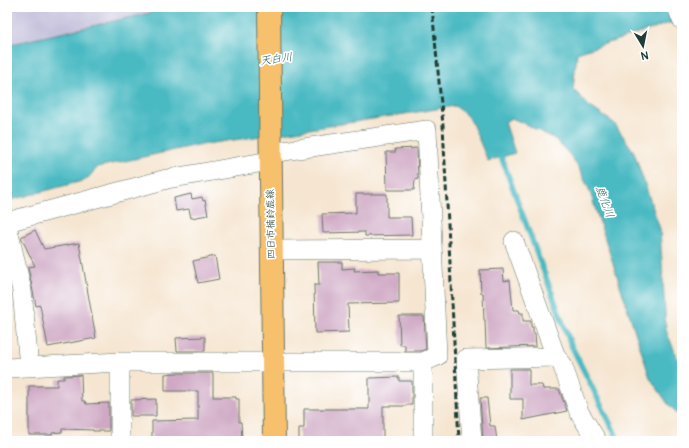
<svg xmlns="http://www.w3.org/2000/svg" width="689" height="448" font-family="Pangolin,'Klee One',sans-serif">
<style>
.industrial{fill:#c4c0db}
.water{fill:#4ab9c2;stroke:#347b7b}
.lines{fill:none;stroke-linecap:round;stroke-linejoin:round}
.stream{stroke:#4ab9c2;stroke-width:5.5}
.building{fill:#cfa8c4}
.minor-casing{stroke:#6a786b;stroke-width:20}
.primary-casing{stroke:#6a786b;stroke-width:24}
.minor{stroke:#fff;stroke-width:19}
.primary{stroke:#f7c06c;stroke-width:22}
.rail{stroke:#1f3d34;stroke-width:3;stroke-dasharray:6 3;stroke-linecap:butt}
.labels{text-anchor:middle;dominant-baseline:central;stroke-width:3.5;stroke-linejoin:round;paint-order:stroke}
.street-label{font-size:10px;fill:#1f3d34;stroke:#fff}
.water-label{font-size:11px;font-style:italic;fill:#2c625f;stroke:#fff}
</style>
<rect width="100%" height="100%" fill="#fff"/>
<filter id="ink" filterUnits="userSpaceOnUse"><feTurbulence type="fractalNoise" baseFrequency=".025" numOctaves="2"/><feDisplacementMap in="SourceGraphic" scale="8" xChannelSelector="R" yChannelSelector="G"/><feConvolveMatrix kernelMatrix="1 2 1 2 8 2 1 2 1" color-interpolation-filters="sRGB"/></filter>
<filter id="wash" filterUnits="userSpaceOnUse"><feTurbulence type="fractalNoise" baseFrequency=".012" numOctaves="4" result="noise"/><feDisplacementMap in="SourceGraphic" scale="16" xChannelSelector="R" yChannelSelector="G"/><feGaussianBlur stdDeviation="0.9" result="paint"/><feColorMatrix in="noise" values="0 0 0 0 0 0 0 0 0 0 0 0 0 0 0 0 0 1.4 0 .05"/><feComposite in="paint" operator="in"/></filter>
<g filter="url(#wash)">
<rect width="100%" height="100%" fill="#f6e6d1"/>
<path class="industrial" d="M7,7H153L150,13L7,45Z"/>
<path class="water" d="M153,7H190L192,8L205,7H682L673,22L577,53L573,89L589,106L614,123L634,152L660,229L666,330L677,357L682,364V418L668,404L650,378L589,189L578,167L570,155L555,139L521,122L511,118L505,122L515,153L488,161L471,121L463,112L455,106L316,128L193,146L98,167L86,180L7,201V45L150,13Z"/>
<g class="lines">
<path class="stream" d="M499,151L571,345L619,441"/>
</g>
<g id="blocks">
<path class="building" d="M417,148L418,179L415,180L414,190H387L386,152H396L395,149Z
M191,194L192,199L202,197L203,201L205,200L208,215L191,218L189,209L176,211L174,198Z
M356,194H387V217H411L412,235L365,236V232L323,233L322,214L356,213Z
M35,230L44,249L79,243L96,338L48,347L40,305L36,306L28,267L35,266L21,237Z
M215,256L219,279L198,283L193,261Z
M318,262H342V269L355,268L354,271L378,270V273H399V303L348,304L349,332L315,333L314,285H319Z
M503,269L504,281L510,280L513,310H519L520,313H523V321H531V327H533V333H535L536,346L486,348L485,320H484L483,293H481L480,270Z
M399,316H424L426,349L421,351H405V345H400Z
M205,337V351H177L176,338Z
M510,369H529V385H542L543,389H559L567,411L523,420V399H510Z
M175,373H213V397H236V399H239V422H241L242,440L152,441V421L198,420V391H165V374Z
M81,375L82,401H85L86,404L109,403V431H93V430L62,429V432L52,433V435H29V386H57V379H64V376Z
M399,377V381H412V405H406V406H383V441H299V428H304V409H369V378Z
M480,398H487L490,426H495L497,441H483Z
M156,399V416H131V400Z"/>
</g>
</g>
<g filter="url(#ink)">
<use href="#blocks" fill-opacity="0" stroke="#6a786b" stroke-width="1"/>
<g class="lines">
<g class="minor-casing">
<path id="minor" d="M677,7L682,20
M7,222L167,179L270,161
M7,225L22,291L29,367
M514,241L556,357L562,364L579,412L597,441
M272,250L432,249
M120,362V441
M423,362V441
M7,368L120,362H423L437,356L427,130L270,153
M472,441L466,359L556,357"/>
</g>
<g class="primary-casing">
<path id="primary" d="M269,7L274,441"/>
</g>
<use href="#minor" class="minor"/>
<use href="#primary" class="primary"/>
<path class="rail" d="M432,7L443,125L459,441"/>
</g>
</g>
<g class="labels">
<g class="street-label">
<text transform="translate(271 224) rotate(-91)">四日市楠鈴鹿線</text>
</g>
<g class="water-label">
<text transform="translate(276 59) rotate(-8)">天白川</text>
<text transform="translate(605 202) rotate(70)">鹿化川</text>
</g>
</g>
<rect width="689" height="448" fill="none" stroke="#fff" stroke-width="24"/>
<g transform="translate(643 46) rotate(170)" stroke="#ffffff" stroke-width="3" paint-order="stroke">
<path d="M0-3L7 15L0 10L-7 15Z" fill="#1f3d34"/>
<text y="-6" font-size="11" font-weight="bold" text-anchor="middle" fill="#1f3d34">N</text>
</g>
</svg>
